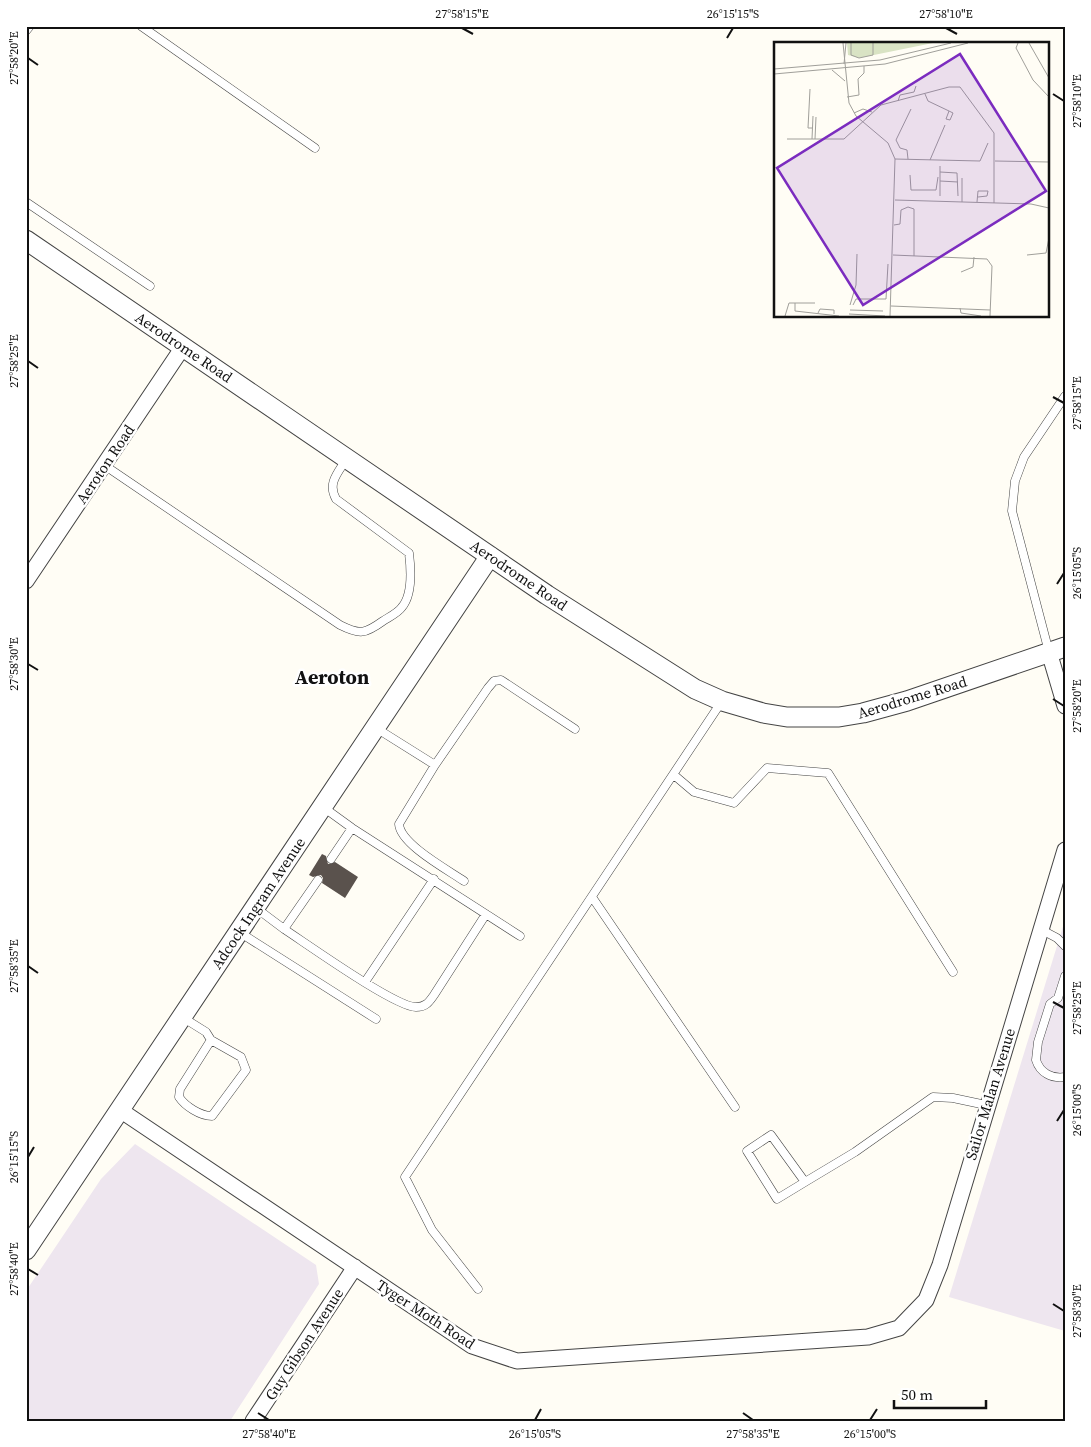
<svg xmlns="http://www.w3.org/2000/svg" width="1091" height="1447" font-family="'Source Serif 4',serif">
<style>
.industrial{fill:#eee6ef}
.building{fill:#5a524d}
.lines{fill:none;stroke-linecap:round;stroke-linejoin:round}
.service-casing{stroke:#444;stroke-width:9}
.minor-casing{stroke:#444;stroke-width:17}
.tertiary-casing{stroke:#444;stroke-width:21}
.service{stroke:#fff;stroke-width:8}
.minor{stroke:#fff;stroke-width:15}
.tertiary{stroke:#fff;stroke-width:19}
.ticks{fill:none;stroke:#111;stroke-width:2}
.labels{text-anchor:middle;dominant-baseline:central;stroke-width:5;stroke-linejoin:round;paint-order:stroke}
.street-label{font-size:15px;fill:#111;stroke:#fff}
.district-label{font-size:20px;font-weight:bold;fill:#111;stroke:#fff}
.inset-road{fill:none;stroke:#a09f9a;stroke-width:1}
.view{fill:#7b2cbf;fill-opacity:0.15;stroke:#7b2cbf;stroke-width:2.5}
.inset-edge{fill:none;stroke:#111;stroke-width:2.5}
.neatline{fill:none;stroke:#111;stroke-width:2}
.ticks-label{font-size:12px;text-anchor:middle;fill:#111}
</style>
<rect width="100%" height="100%" fill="#fffdf5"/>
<path class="industrial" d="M1065,920V1331L949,1297Z
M135,1144L316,1265L319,1284L230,1421H26V1291L101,1179Z"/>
<path class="building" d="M322,854L326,856L328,864L335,862L358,877L345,898L322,883L323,878L321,875L313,877L309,875Z"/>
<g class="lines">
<g class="service-casing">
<path id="service" d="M141,26L315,148
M26,31L30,26
M26,202L150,286
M104,465L340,625C360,635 365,634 383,621C389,617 398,613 402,607C413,594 411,569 409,553L336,499C327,483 338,473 347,458
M1049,652L1012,511L1015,481L1024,457L1065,396
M376,728L435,765
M674,775L694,792L734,803L767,768L828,773L953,972
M323,807L352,828L331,859
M352,828L520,936
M464,881C448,870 400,844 399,824L435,765L488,688L494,681L501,680L575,729
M592,897L735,1107
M256,908L284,929L318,880
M284,929C307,944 395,1007 416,1007C426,1007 429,1002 434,995L486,914
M1040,929L1057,938L1065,946
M239,932L376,1019
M1065,976L1058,998L1050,1004L1038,1042L1036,1060C1040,1073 1052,1079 1065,1077
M365,982L434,879
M182,1017L206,1032L211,1040L241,1057L246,1070L212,1116C200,1116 185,1106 179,1097L180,1089L211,1040
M805,1182L777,1199L747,1151L771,1135L805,1182L855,1152L933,1097L953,1098L986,1105
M478,1289L432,1230L405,1177L722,701"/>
</g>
<g class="minor-casing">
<path id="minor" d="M26,581L183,347
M1049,652L1065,706
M120,1110L472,1346L517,1361L868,1337L899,1328L926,1300L940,1265L1065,850
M253,1421L355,1267"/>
</g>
<g class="tertiary-casing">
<path id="tertiary" d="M26,240L547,595L695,689L722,701L763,713L787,717H839L863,713L907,701L1065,647
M26,1250L490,556"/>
</g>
<use href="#service" class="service"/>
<use href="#minor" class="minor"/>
<use href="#tertiary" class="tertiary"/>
</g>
<path class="ticks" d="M462,28L473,34M946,28L957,34M727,38L733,28M28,58L38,65M1053,94L1064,101M28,361L38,368M1053,397L1064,403M1057,584L1064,573M28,664L38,670M1053,699L1064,706M28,966L38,973M1053,1002L1064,1008M1057,1121L1064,1110M28,1157L34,1147M28,1269L38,1275M1053,1304L1064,1311M258,1413L269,1420M743,1413L753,1420M535,1420L541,1409M870,1420L877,1409"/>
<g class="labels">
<g class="street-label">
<text transform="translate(184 347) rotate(34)">Aerodrome Road</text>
<text transform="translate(105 464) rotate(-56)">Aeroton Road</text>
<text transform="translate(519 575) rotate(34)">Aerodrome Road</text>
<text transform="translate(912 697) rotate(-17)">Aerodrome Road</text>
<text transform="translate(258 903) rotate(-56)">Adcock Ingram Avenue</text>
<text transform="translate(990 1094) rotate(-73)">Sailor Malan Avenue</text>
<text transform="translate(426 1314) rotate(33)">Tyger Moth Road</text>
<text transform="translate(304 1344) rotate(-57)">Guy Gibson Avenue</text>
</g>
<g class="district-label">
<text x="332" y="677">Aeroton</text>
</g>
</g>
<g transform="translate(774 42)">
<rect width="275" height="275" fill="#fffdf5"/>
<path d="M73,1H159L85,16L74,13Z" fill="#d9e3c4"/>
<path class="inset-road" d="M69,1L75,61L82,74L114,101L121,117L116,274M77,1V13L85,16L99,13V1M244,1L242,6L259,38L275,55M255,1L275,36M70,22L72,1M0,27L106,18L177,1M58,28L71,39M0,32L111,22L194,1M36,47L34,86H38M151,52L154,59L175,69L172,77L176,78L179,71L175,69M73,55L85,53L84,37L90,31V24M124,59L126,53L140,50L142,44M80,71L89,67L98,70M13,97H70L107,63L175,45H186L220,91V161M38,97L39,74M41,97L42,75M121,117L206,119L214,101M134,117L133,108L126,106L122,98L137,67M156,118L171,83M221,119L275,120M166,130L183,131L184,154M136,133L137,148H162L164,135M166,139L184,140M166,154V124M121,158L257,162L275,166M188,160V136M203,160L204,149H214L213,154L204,155M120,183L126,182L127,168L134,165L140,167V214M119,213L213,217L218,224L216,274M253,213L272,211L275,196M187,230L199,225L200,215M21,261V269L65,274M76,263L82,243L83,212M79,263L82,257H112L114,222M117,264L216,268M186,266L187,271L207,274M76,268L109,269M44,271L46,267L60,268V272M75,272L111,274M11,274L15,261H41"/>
<path class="view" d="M186,12L272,149L89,263L3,126Z"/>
<rect width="275" height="275" class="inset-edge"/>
</g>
<rect width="1091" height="1447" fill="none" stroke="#ffffff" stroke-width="55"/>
<path d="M894 1400v8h92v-8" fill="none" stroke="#111111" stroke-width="2.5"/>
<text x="901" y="1400" font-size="15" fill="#111111" stroke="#ffffff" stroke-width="4" paint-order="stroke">50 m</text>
<rect x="28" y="28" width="1036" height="1392" class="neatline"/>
<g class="ticks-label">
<text x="462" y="18">27°58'15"E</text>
<text x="733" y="18">26°15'15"S</text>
<text x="946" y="18">27°58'10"E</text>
<text transform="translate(14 58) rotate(-90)" y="4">27°58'20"E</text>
<text transform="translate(1077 101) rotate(-90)" y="4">27°58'10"E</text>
<text transform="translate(14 361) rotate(-90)" y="4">27°58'25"E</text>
<text transform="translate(1077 403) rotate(-90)" y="4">27°58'15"E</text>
<text transform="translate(1077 573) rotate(-90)" y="4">26°15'05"S</text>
<text transform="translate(14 664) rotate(-90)" y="4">27°58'30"E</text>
<text transform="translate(1077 706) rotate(-90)" y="4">27°58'20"E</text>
<text transform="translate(14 966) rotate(-90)" y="4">27°58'35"E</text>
<text transform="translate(1077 1008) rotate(-90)" y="4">27°58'25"E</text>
<text transform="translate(1077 1110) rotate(-90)" y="4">26°15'00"S</text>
<text transform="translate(14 1157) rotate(-90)" y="4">26°15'15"S</text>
<text transform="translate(14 1269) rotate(-90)" y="4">27°58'40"E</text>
<text transform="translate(1077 1311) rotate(-90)" y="4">27°58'30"E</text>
<text x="269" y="1438">27°58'40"E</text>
<text x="535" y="1438">26°15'05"S</text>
<text x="753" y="1438">27°58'35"E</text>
<text x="870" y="1438">26°15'00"S</text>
</g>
</svg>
